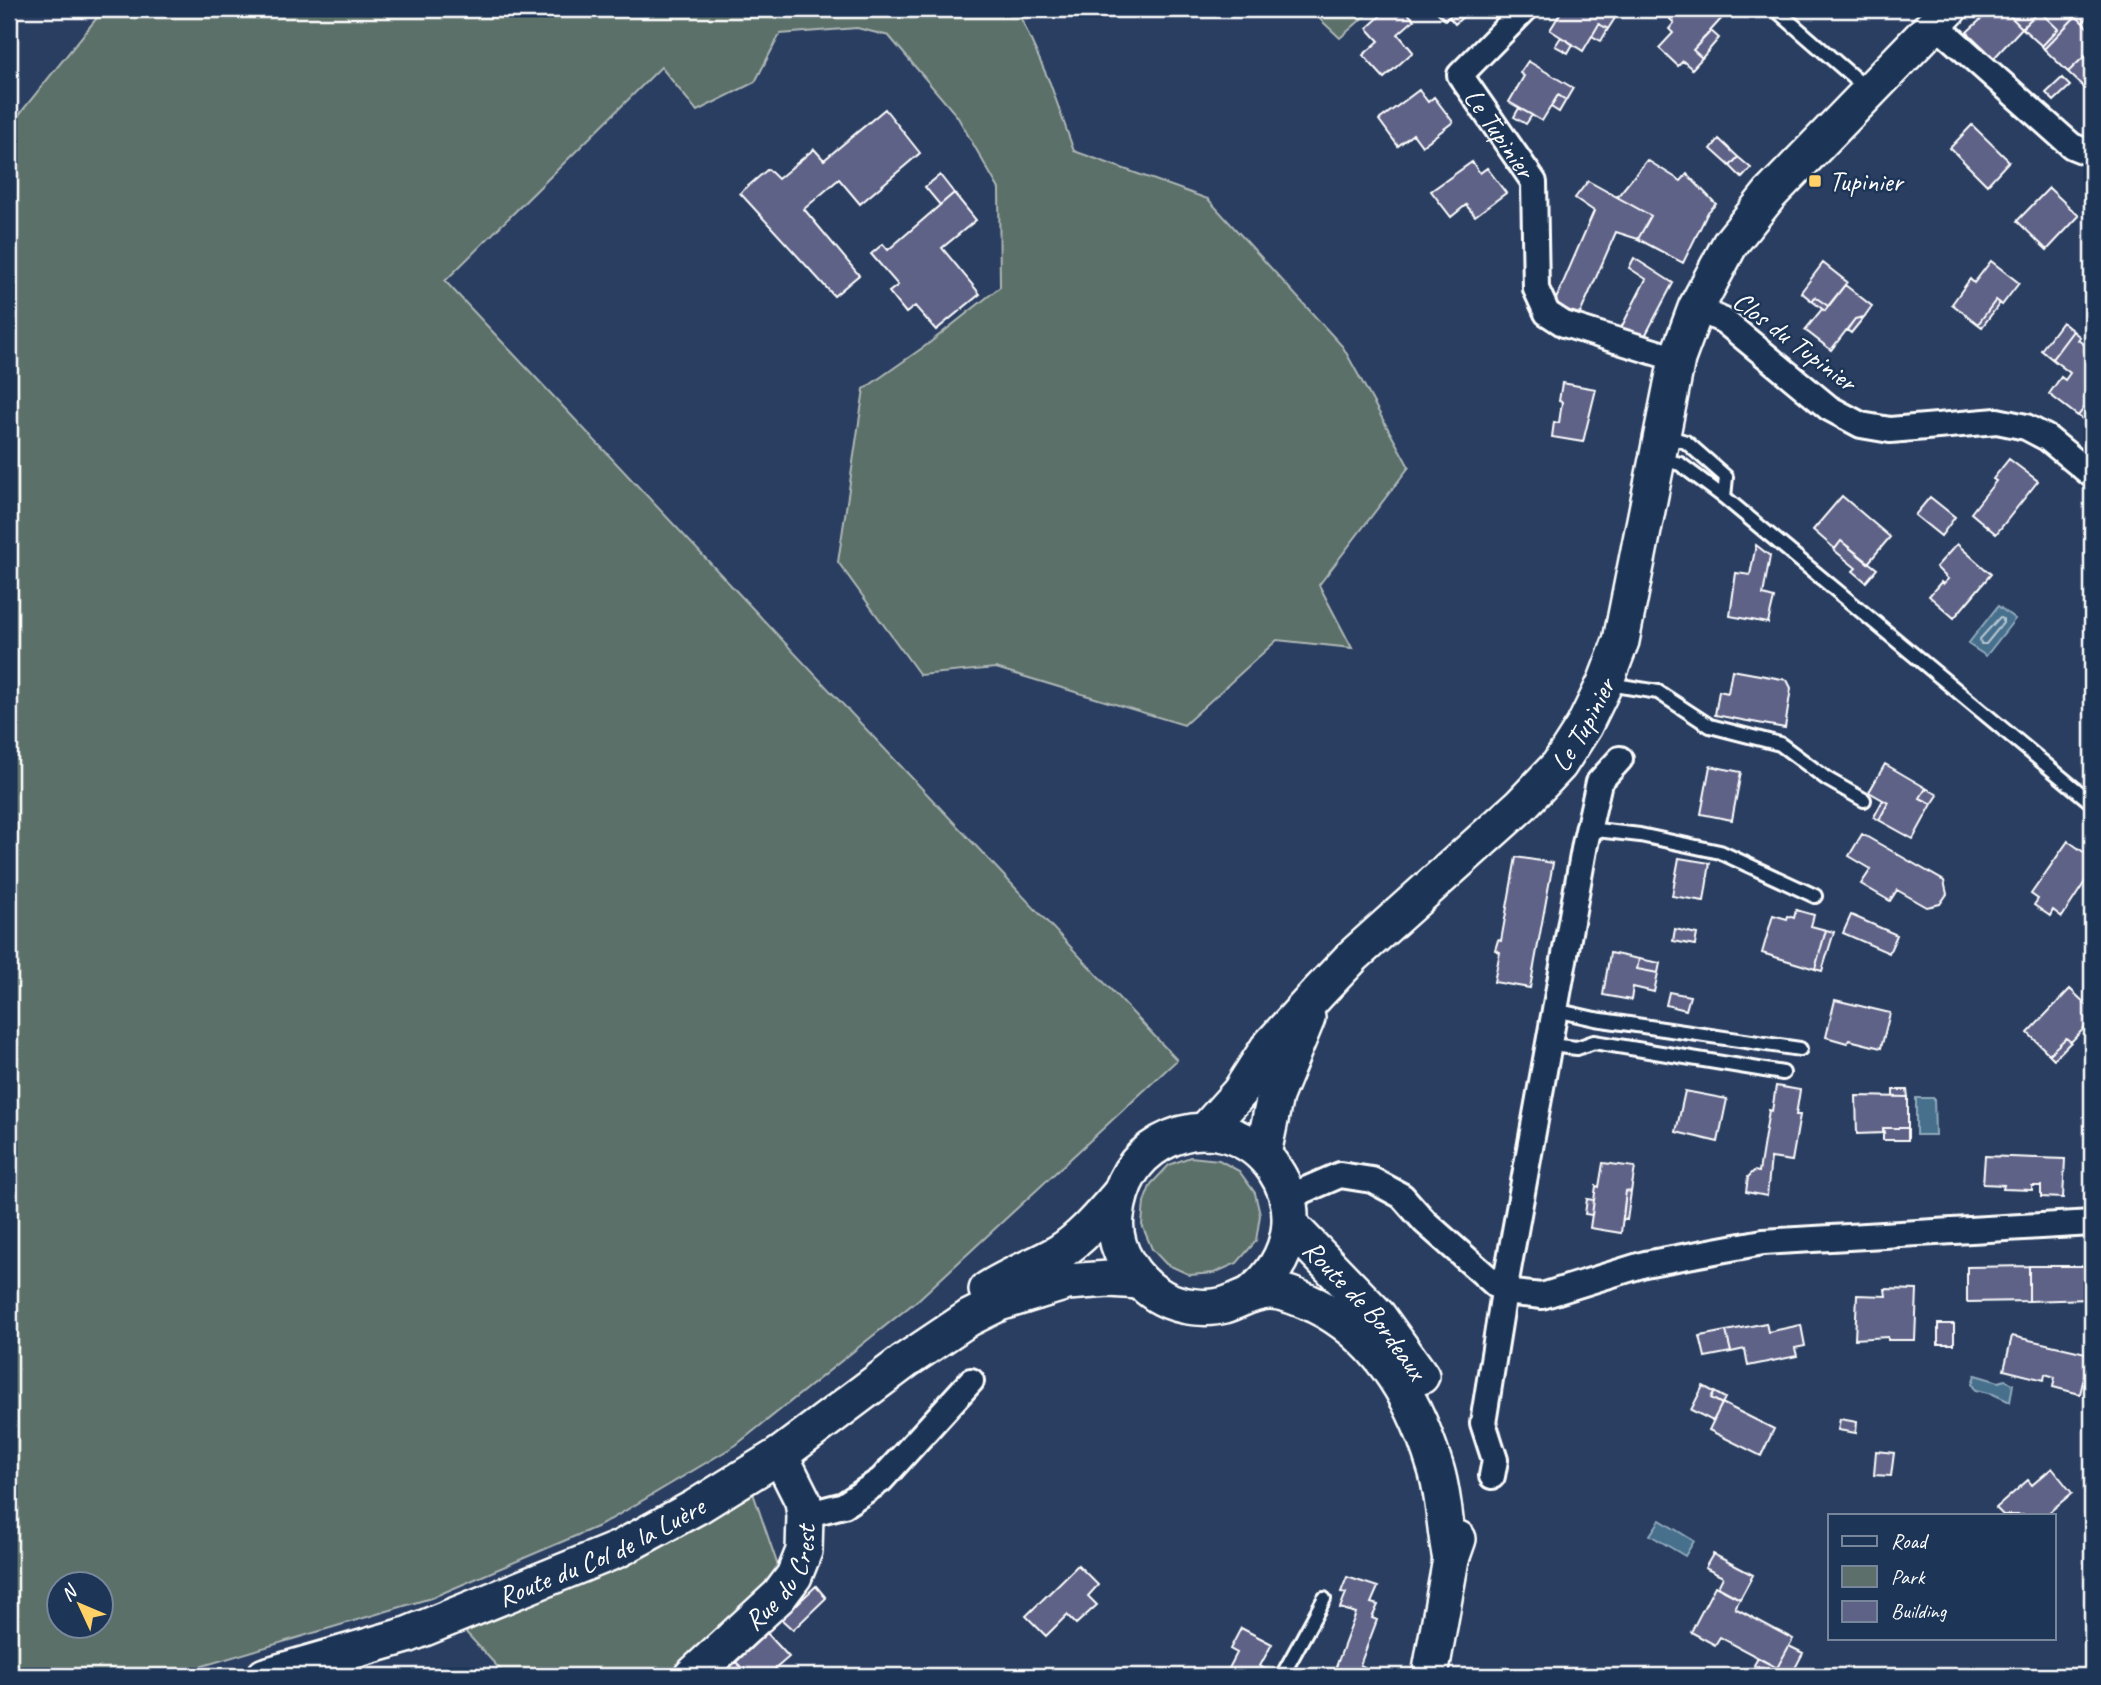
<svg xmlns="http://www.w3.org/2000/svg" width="2101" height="1685" font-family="Caveat,sans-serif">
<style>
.green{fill:#5c6f6b;stroke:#aeb7b5;stroke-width:2;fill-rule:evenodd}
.water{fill:#466f8d;stroke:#90a9bb;stroke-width:2}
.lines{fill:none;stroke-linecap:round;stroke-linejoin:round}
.shore{stroke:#b5c5d1;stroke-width:2}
.building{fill:#5e6287;stroke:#fff;stroke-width:2}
.lane-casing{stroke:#fff;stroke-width:18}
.street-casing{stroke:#fff;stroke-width:30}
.secondary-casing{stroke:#fff;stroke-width:40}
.lane{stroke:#1d3557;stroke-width:12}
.street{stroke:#1d3557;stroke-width:24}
.secondary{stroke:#1d3557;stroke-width:35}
.poi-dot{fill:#ffd166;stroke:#1d3557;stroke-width:2.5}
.labels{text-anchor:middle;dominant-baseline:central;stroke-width:5;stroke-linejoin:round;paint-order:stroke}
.street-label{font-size:28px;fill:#fff;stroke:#1d3557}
.poi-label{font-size:28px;fill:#fff;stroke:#1d3557;text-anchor:start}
</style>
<rect width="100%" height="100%" fill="#2a3e61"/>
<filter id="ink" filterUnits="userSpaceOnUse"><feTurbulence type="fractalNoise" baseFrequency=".0143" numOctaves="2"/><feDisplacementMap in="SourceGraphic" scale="14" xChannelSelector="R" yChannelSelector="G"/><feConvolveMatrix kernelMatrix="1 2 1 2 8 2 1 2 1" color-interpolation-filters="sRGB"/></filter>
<g filter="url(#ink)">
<path class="green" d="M104,9H1017L1050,83L1074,151L1208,199L1343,347L1409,467L1319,585L1352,648L1277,640L1184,725L996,668L920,675L838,562L864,389L928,344L1000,287L999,189L957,116L889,36L857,28L780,34L755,82L697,111L661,67L445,281L1177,1060L919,1299L736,1445L601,1525L431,1598L169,1676H9V127ZM60,1584H102V1626H60Z
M1309,9H1373L1340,38Z
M1190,1157L1219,1160L1239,1171L1255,1193L1260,1215L1256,1241L1237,1263L1214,1273L1190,1275L1166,1264L1152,1249L1142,1225L1144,1202L1151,1184L1169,1165Z
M752,1490L779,1569L675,1676H506L462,1628Z"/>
<path class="water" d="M1998,606L2015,619L1986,656L1968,644Z
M1916,1098H1934L1935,1135H1916Z
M1975,1375L1999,1382L2005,1380L2013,1384L2010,1402L1993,1394L1975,1390L1972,1384Z
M1660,1520L1694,1541L1685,1556L1650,1535Z"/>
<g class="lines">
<path class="shore" d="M2000,617L2003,619V623L1986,644H1981L1980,639Z"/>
</g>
<path class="building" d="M1388,9H1404L1414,20L1398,34L1413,52L1384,78L1363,55L1379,41L1367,28Z
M1434,9H1458L1445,20Z
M1458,9L1466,14L1455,24L1449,17Z
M1563,9H1600L1615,18L1608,29L1599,24L1583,51L1550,30Z
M1689,9H1712L1722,18L1693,50L1702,58L1692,69L1683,61L1678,66L1659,48L1673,33L1669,29L1674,23L1670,19L1677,11L1682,16Z
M1992,9H2003L2022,28L1994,58L1967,32Z
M2003,9H2076L2073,13L2076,16L2044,49L2042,46L2058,29L2039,11L2022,28Z
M2076,9H2092V12L2083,23L2073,13Z
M2039,11L2058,29L2042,46L2022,28Z
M2092,12V32L2083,23Z
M2076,16L2092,32V49L2068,72L2044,49Z
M1599,24L1608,29L1601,41L1592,36Z
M1711,31L1719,38L1702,58L1693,50Z
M1561,37L1573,44L1568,53L1555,46Z
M2092,49V95L2068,72Z
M1528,61L1573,88L1566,100L1558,95L1542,121L1509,102L1524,76L1520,73Z
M2062,78L2070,86L2054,101L2046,93Z
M1419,90L1428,102L1434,97L1453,122L1422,146L1413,134L1398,146L1379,120Z
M1558,95L1566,100L1559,112L1551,107Z
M1519,108L1532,115L1526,124L1514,117Z
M885,109L920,153L860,204L839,179L804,209L859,275L834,296L740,193L768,169L778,179L814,149L824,160Z
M1972,125L2009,161L1987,185L1950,148Z
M1719,139L1738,157L1730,166L1711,149Z
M1738,157L1751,168L1742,178L1730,166Z
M1647,160L1681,181L1687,174L1716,204L1708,212L1683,263L1638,239L1651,216L1617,197Z
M1472,162L1480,173L1487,168L1506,193L1475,216L1466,205L1451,217L1431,191Z
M940,175L954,193L940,205L925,187Z
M1588,181L1651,216L1638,239L1616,232L1580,314L1553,306L1594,211L1575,198Z
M2049,188L2079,216L2047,250L2017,221Z
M954,193L976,220L942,248L980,294L936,330L915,306L906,313L889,292L898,285L871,254L883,244L888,250Z
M1634,258L1673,283L1645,336L1621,328L1646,279L1629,268Z
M1991,261L2019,283L2002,305L1996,300L1978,324L1952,304L1970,279L1974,283Z
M1823,263L1847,282L1828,306L1815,297L1812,301L1801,292Z
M1845,285L1872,306L1864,317L1855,319L1831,350L1805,330L1822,309L1825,311Z
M1815,297L1828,306L1825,311L1812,301Z
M1996,300L2000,303L1982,327L1978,324Z
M1864,317L1851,333L1847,330L1855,319Z
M2062,322L2073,331L2052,359L2041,350Z
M2073,331L2080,337L2078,340L2085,345L2088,343L2092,346V404L2090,407L2087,404L2078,416L2049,394L2061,377L2065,380L2070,373L2052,359Z
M1562,383L1596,389L1583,442L1552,437L1554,422L1559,423L1562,402L1559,401Z
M2087,404L2090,407L2092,404V412L2085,421L2078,416Z
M2009,459L2038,481L1996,534L1971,513L1996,481L1993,479Z
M1842,496L1890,537L1868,563L1841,541L1835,549L1813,530Z
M1930,497L1955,517L1941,536L1915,515Z
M1841,541L1877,569L1866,582L1853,571L1856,568L1834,550Z
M1957,544L1991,574L1954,618L1929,596L1941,582L1943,584L1948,579L1936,567Z
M1756,545L1770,556L1763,595L1774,598L1768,623L1730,616L1736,573L1750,575Z
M1732,670L1787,680L1791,688L1785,728L1715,715L1719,691L1728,693Z
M1885,764L1926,788L1920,798L1932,804L1913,839L1879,820L1888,803L1869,792Z
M1710,766L1741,772L1732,820L1701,814Z
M1926,788L1938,795L1932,804L1920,798Z
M1883,800L1888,803L1879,820L1874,817Z
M1862,834L1944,881L1947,894L1940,904L1927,907L1897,890L1890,901L1861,884L1871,869L1849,856Z
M2068,841L2092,858V871L2062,917L2053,910L2050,916L2034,905L2038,899L2031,894Z
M1516,857L1553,863L1530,988L1494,982L1500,952L1495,950L1498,940L1501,941Z
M1679,858L1710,863L1704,901L1672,896Z
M1796,910L1814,915L1811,926L1826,930L1815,969L1762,953L1773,915L1787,919L1788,916L1794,918Z
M1851,915L1897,935L1889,953L1843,933Z
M1675,929L1697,934L1695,945L1673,941Z
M1826,930L1834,932L1822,971L1815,969Z
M1610,953L1639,959L1637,969L1658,973L1654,992L1633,987L1631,1000L1603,995Z
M1639,959L1660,963L1658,973L1637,969Z
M2070,989L2092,1010V1020L2071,1042L2066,1038L2049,1054L2028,1033Z
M1669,992L1690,996L1686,1010L1666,1005Z
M1835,1000L1890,1013L1881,1048L1849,1040L1847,1043L1826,1037Z
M2066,1038L2071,1042L2054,1059L2049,1054Z
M1776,1086L1800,1090L1796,1115H1800L1792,1161L1771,1158L1767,1196L1746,1192L1748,1177L1754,1171L1759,1172L1769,1110L1772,1111Z
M1893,1090H1907L1908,1097H1893Z
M1685,1091L1727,1099L1718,1142L1676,1132Z
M1856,1096L1908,1097V1128H1883L1884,1133L1857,1134Z
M1883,1128H1908V1140H1883Z
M1985,1156L2065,1159L2063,1198L2041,1197V1186H2032V1190L2003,1189L2004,1185L1983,1184Z
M1603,1163L1635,1167L1631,1192L1626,1191L1621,1233L1590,1228L1596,1186L1599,1187Z
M1626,1191L1631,1192L1627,1220L1623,1219Z
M1587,1199L1594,1200L1592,1215L1585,1214Z
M2029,1266V1301L1967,1302V1267Z
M2029,1266H2090L2089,1299L2029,1301Z
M1885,1289L1917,1290L1915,1340H1888V1337L1855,1339L1857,1295L1886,1296Z
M1766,1323L1768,1332L1801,1325L1805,1346L1795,1348L1797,1356L1748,1366L1745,1349L1731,1352L1726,1331Z
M1938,1324H1954V1344H1938Z
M1726,1331L1731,1352L1705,1357L1700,1336Z
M2012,1336L2090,1354L2080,1394L2053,1387L2055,1377L2045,1374L2044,1380L2004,1370Z
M1703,1386L1714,1392L1711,1398L1722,1404L1713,1421L1691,1410Z
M1714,1392L1725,1398L1722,1404L1711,1398Z
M1722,1403L1774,1429L1761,1456L1709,1430Z
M1840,1419L1857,1422L1856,1433L1838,1430Z
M1876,1451L1894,1453L1891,1476L1874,1475Z
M2052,1468L2072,1493L2046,1515H2003L1996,1508L2028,1480L2032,1485Z
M1713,1554L1753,1575L1740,1599L1718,1587L1723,1577L1705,1568Z
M1078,1565L1098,1585L1088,1596L1097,1605L1076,1624L1067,1615L1046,1636L1026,1616Z
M1347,1577L1378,1587L1371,1603L1378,1605L1372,1618L1377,1620L1360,1665L1369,1669L1366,1676H1328L1329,1674L1333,1675L1356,1613L1340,1608L1346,1593L1341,1592Z
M816,1586L826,1598L793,1630L781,1619Z
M1715,1586L1740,1599L1735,1608L1793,1639L1777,1668L1720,1637L1715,1645L1691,1632Z
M1241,1628L1272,1644L1260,1666L1268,1671L1265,1676H1225L1237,1653L1230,1649Z
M767,1633L789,1657L767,1676H750L736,1662Z
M1789,1646L1803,1653L1791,1676H1775L1754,1665L1758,1658L1777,1668Z
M736,1662L750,1676H720Z"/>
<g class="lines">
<g class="lane-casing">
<path id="lane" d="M1775,9L1867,89
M1666,436L1686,442L1726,477L1724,497
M1658,458L1680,464L1724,497L2092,803
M1609,684L1658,692L1710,726L1780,744L1827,779L1864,800
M1588,829L1640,835L1720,852L1815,896
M1555,1010L1595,1019L1800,1049
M1549,1045L1577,1048L1594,1042L1783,1073
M1282,1676L1324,1599"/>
</g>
<g class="street-casing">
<g id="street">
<path id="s1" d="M1525,9L1460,75L1534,182L1536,289L1547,313L1564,324L1677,359"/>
<path d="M1935,24L2072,146L2092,154"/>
<path d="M1696,308L1724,321L1829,408L1861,425L1890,430L1997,421L2026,427L2047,438L2092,475"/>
<path d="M1289,1197L1340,1175L1372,1180L1402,1196L1425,1222L1504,1292L1542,1296L1645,1264L1763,1242L2092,1223"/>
<path d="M1492,1476L1495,1460L1483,1423L1504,1292L1585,844L1599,782L1620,759"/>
<path d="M805,1515L844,1505L881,1480L971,1381"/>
</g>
</g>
<g class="secondary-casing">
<g id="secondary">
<path id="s2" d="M1205,1131L1240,1092L1268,1048L1318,993L1353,956L1521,805L1559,765L1584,726L1605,683L1621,641L1677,359L1696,308L1730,244L1770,194L1949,9"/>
<path d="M1263,1154L1275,1096L1307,1018"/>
<path id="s3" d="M1291,1226L1378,1316L1421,1376"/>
<path d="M987,1290C1010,1275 1036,1266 1060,1252C1083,1237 1101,1215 1119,1195"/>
<path d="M1251,1294C1345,1216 1251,1092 1161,1143C1133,1159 1120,1184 1116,1216C1112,1249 1134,1282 1163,1298C1180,1307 1206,1310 1225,1305C1240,1300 1253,1291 1270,1291C1285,1291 1301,1299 1315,1305C1379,1336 1415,1400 1435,1466C1445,1496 1444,1528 1451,1559"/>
<path id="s4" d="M265,1676L407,1635L619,1549L696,1507L780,1455L905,1361L969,1318L999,1303L1067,1282L1109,1279L1140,1281"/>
<path id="s5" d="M692,1676L779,1596L794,1576L804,1551L805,1515L803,1501L780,1455"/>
<path d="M1430,1676L1451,1559L1458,1539"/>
</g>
</g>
<use href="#lane" class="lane"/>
<use href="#street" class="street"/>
<use href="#secondary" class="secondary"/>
</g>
</g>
<rect class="poi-dot" x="1808" y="174" width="14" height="14" rx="3.5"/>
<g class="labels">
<g class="street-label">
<text stroke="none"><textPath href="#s1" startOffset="163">Le Tupinier</textPath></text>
<text transform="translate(1795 341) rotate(37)">Clos du Tupinier</text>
<text stroke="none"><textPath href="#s2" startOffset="558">Le Tupinier</textPath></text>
<text stroke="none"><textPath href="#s3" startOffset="112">Route de Bordeaux</textPath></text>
<text stroke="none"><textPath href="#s4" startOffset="359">Route du Col de la Luère</textPath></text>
<text stroke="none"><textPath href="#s5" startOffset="136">Rue du Crest</textPath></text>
</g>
<g class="poi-label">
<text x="1829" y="181">Tupinier</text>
</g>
</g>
<rect width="2101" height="1685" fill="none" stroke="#1d3557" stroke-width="35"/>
<rect x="18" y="18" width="2066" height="1650" fill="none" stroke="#fff" stroke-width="2.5" filter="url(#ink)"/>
<rect x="1828" y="1514" width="228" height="126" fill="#1d3557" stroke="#77869a" stroke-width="2"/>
<rect x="1842" y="1536" width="35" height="10" fill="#1d3557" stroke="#77869a" stroke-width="2"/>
<text x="1891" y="1548" font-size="21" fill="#ffffff">Road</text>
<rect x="1842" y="1566" width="35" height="21" fill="#5c6f6b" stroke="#77869a" stroke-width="2"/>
<text x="1891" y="1584" font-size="21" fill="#ffffff">Park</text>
<rect x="1842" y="1601" width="35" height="21" fill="#5e6287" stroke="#77869a" stroke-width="2"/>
<text x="1891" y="1618" font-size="21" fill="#ffffff">Building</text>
<g transform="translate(80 1605) rotate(314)"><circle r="33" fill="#1d3557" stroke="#77869a" stroke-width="2"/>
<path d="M0-5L12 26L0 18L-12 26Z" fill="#ffd166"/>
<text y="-10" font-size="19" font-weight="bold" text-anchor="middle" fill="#ffffff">N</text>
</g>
</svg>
